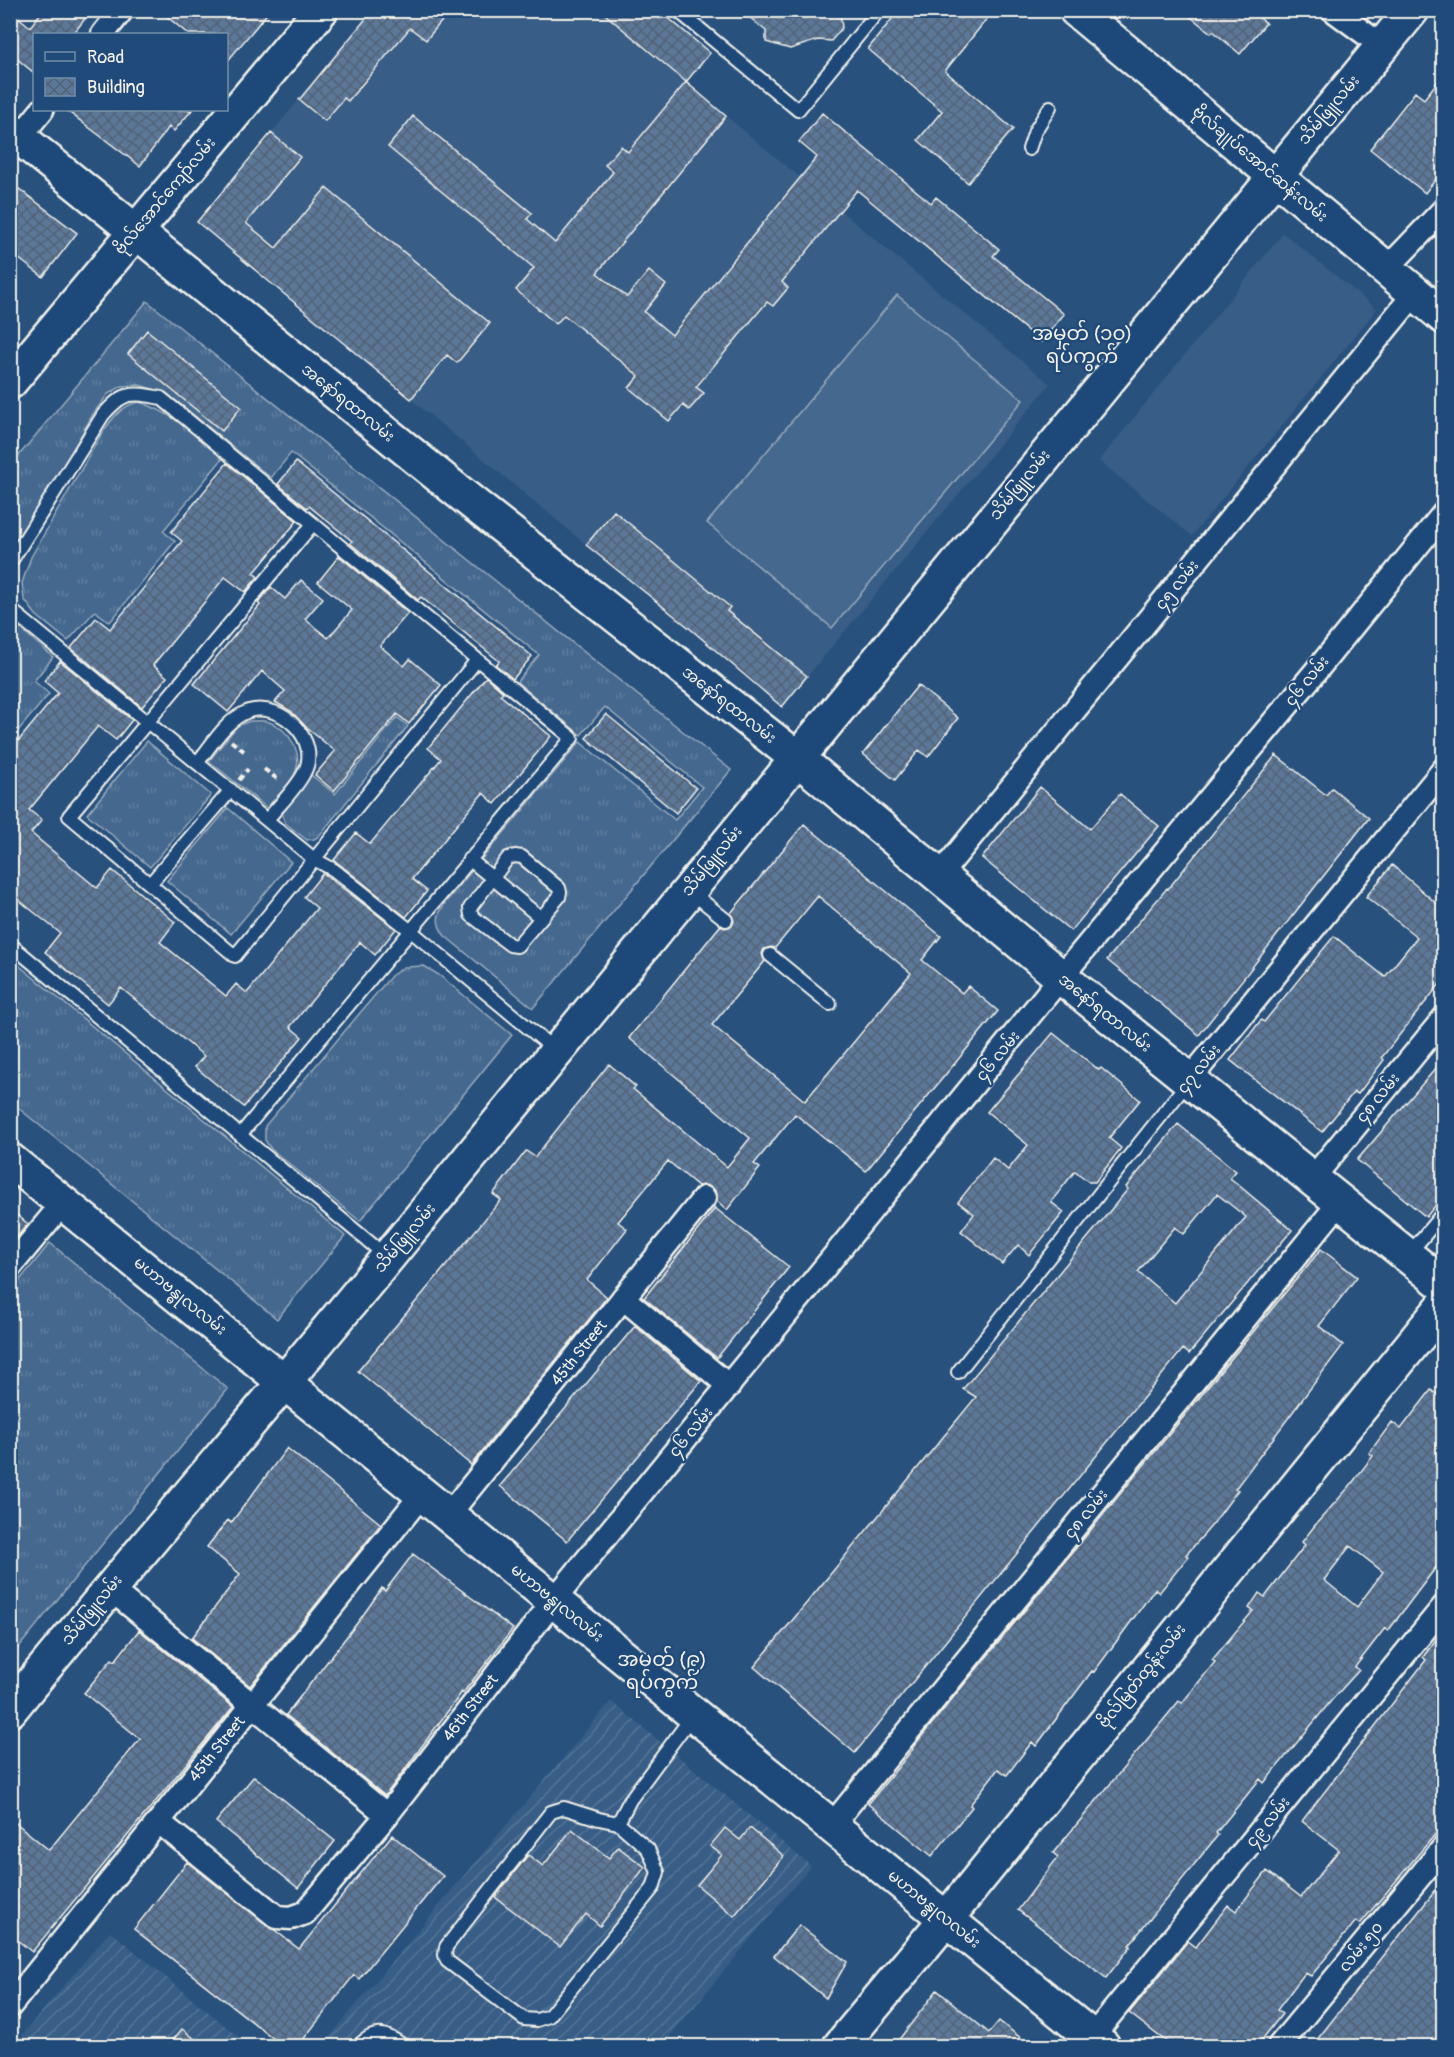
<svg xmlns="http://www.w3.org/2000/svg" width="1454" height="2057" font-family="Pangolin,'Noto Sans Myanmar',sans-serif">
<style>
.built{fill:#375d86}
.industrial{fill:url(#industrial-furrows)}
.grass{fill:url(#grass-tufts);stroke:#9cacbb;stroke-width:1.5}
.garden{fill:#45688e;stroke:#9cacbb;stroke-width:1.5}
.building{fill:url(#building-cross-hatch);stroke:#f4f1e8;stroke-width:1.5;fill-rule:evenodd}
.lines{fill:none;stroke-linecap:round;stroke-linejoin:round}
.service-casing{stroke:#f4f1e8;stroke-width:16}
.minor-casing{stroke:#f4f1e8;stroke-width:27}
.secondary-casing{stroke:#f4f1e8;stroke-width:38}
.primary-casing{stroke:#f4f1e8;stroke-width:38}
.path{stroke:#f4f1e8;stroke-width:4;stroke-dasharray:6 4.5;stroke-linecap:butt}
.service{stroke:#1f4a7a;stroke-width:12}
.minor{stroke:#1f4a7a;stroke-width:22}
.secondary{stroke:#1f4a7a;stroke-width:33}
.primary{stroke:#1f4a7a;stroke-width:33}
.labels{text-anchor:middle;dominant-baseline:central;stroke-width:4.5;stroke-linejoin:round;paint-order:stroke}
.street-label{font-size:16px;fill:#f4f1e8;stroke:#1f4a7a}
.quarter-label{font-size:20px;fill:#f4f1e8;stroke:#1f4a7a}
</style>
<defs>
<pattern id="industrial-furrows" width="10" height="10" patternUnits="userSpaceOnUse" patternTransform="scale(1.5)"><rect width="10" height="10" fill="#375d86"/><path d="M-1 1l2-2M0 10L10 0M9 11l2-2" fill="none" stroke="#557597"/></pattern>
<pattern id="grass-tufts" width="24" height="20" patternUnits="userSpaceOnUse" patternTransform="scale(1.5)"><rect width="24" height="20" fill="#45688e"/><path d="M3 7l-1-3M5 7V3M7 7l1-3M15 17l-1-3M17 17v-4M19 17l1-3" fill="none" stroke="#607e9e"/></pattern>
<pattern id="building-cross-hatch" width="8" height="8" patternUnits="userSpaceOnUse" patternTransform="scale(1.5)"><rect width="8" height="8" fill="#5b7899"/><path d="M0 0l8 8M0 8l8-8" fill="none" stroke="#536274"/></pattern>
</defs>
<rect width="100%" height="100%" fill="#28517e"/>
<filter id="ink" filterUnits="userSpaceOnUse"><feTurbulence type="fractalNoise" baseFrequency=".0167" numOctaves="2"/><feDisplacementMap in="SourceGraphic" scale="12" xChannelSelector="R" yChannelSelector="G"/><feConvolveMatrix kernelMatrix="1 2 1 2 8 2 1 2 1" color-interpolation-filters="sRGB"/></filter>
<g filter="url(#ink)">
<path class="built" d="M373,11H599L1050,384L782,707L197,222Z
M1283,233L1377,309L1192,536L1099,461Z"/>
<path class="industrial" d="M611,1701L811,1866L662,2046H322L460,1880Z
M110,1931L250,2046H13Z"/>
<path class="grass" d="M147,301L731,770L533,1008L445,936C436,924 436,916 445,903L580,742L675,820L702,787L605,707L581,735L517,682L539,655L291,453L271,478L179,403L160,391L139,385L122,386L108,394L93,414L46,497L11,552V465Z
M139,402C172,412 197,436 223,458L163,531L175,541L110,622L95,611L68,641L36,615L24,599L22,583L31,557L101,435C112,419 120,406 139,402Z
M11,627L21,629L53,657L34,681L49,694L11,739Z
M397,717L408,726L319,836L314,839L307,840L285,823L282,812L311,775L335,794Z
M250,721C256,721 263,720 269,722C289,729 305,754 294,775C288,786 276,797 267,808L209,761L237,726Z
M147,741L211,795L150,867L87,814Z
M228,808L291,862L231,934L167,881Z
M10,958L345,1236L277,1319L11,1102Z
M424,966L439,975L512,1035L360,1221L271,1149L265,1140V1126L391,976L404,967Z
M50,1243L228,1389L11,1657V1291Z"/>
<path class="garden" d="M897,295L1023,400L832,628L707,523Z"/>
<path class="building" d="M10,10L30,27L43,10H92L73,34H34V73L10,53Z
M159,10H270L226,63V34H188Z
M373,10H451L426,40L410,28L348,101L344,98L325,121L299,100Z
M600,10H659L710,53L686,82Z
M741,10H840L842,28L831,41L818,40L790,49L766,42V31Z
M899,10H994L945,71L1013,129L968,183L918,140L942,111L868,49Z
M1182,10H1250L1266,23L1240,54L1213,31L1211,33Z
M1443,75V170L1425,193L1370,149L1415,92L1424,99Z
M686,82L726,116L597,273L627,297L649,271L666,285L644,312L672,335L817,157L799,142L822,113L931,203L936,197L999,249L993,256L1064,314L1041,342L857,190L782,282L788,288L773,306L767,302L696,387L704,393L689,410L683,405L669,421L629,388L639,376L564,315L556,324L516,290L534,268L388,147L413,116L532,213L527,219L555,243L613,172L605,165L621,146L628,152Z
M66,110H192L174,131L169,127L140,166Z
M271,133L300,157L246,223L276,248L326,188L490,323L457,363L447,355L411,399L197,222Z
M10,182L77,233L43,277L10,252Z
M147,330L241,407L222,431L128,354Z
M296,462L532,656L513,679L496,665L499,661L421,597L418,600L350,543L352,541L309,506L307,508L278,484Z
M227,463L297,521L254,573L258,577L245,592L225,577L153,665L167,677L142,707L71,648L96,618L110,629L182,541L171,532Z
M614,511L730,607L727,611L807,676L782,707L687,626L586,545Z
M339,556L408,613L380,646L404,666L410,659L441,685L409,724L397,714L334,791L315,775L335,751L307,728L291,711L275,702L285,691L262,671L228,712L194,684L260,605L258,603L271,587L285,599L301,580L323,598L305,619L328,638L352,610L318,582Z
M60,661L132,720L116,740L98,726L29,810L42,820L31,833L97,888L112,870L175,922L160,942L226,996L236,984L247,993L317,908L304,897L323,873L396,929L375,955L360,942L290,1027L302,1037L244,1107L195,1067L204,1056L121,988L108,1004L45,952L60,933L10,893V751L58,693L44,681Z
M486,677L503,692L500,695L551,736L495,804L483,793L412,879L427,891L406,917L334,860L356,833L370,844L441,759L428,748Z
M918,685L958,718L928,757L919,750L895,780L863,754Z
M606,714L696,788L676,813L586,738Z
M1276,755L1326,795L1332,788L1369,818L1199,1035L1107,960L1167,888L1168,889Z
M1040,787L1090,829L1120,794L1159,826L1071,931L982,858Z
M804,824L941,936L922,960L962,993L968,986L998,1011L866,1171L795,1114L754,1164L760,1168L727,1210L717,1201V1194L713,1188L705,1185L698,1186L668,1161L618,1222L627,1229L587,1280L607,1297L471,1465L358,1371L501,1200L493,1194L526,1151L535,1157L609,1064L636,1087L633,1089L727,1167L750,1138L629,1038L720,926L725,928L732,926L734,921L731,913ZM818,896L911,973L805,1101L712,1025L765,961L762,954L764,949L771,947L775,948Z
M1392,865L1443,909V980L1382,1057L1384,1060L1358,1094L1354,1092L1322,1132L1230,1060L1261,1020L1264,1022L1334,936L1385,977L1417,937L1366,897Z
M1053,1033L1099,1070L1101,1068L1140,1100L1109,1138L1121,1148L1095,1182H1089L1075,1171L1051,1202L1064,1212L1029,1255L1018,1245L1002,1264L961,1231L974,1214L958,1202L993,1158L1008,1170L1028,1145L987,1112Z
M1443,1060V1196L1426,1217L1357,1160Z
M1178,1124L1236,1171L1230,1178L1292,1230L1189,1354L1183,1349L855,1753L754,1667L976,1397L963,1389L1128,1189L1126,1187ZM1217,1194L1246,1217L1175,1303L1138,1272L1175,1227L1184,1234Z
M715,1208L789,1267L717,1358L644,1298Z
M10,1209L28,1224L10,1245Z
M1321,1249L1357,1277L1319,1326L1343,1345L1235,1489L1238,1490L1213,1524L1186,1555L1188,1557L1159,1593L1155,1589L1094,1672L1092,1671L1036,1746L1032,1742L1007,1775L998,1769L970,1805L972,1807L932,1856L868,1804L913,1749L912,1748Z
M635,1326L701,1381L567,1541L500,1486Z
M1431,1390L1443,1399V1558L1388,1631L1385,1628L1355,1667L1359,1670L1331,1701L1264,1783L1260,1779L1216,1833L1218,1835L1129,1945L1131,1946L1106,1978L1018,1910L1058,1857L1053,1853L1179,1701L1182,1703L1215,1662L1212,1660L1253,1611L1249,1608L1259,1593L1265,1597L1305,1545L1302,1542L1316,1524L1349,1487L1373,1456L1369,1453L1392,1422L1401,1429ZM1350,1546L1383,1572L1357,1607L1324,1580Z
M287,1448L381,1524L250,1686L192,1638L240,1574L207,1547L228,1520L231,1523Z
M413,1554L513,1629L463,1693L462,1692L385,1796L286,1715L361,1618L382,1588L385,1591Z
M139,1630L233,1707L32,1952L10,1934V1818L49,1850L140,1739L84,1693L112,1659L115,1661Z
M1443,1630V1825L1360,1924L1356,1921L1311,1976L1305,1973L1277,2010L1282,2014L1257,2046H1172L1129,2013L1188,1941L1196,1947L1228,1905L1236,1911L1267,1871L1301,1897L1339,1850L1302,1821L1426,1660L1423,1657Z
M254,1776L335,1841L298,1888L216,1822Z
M725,1828L740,1840L750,1828L784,1856L734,1916L697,1885L722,1855L710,1846Z
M572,1829L609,1858L618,1847L645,1867L600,1926L586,1914L560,1947L495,1897L528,1855L543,1866Z
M392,1835L443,1876L359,1979L354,1975L298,2046H283L134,1929L187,1862L299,1949Z
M1443,1881V1948L1437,1957L1443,1963V1971L1436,1981L1443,1987V2046H1312Z
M799,1925L847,1962L826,1998L774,1956Z
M937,1990L989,2033L999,2021L1031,2046H894Z
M182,2029L204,2046H168Z"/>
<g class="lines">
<g class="service-casing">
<path id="service" d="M677,10L798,110L879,10
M1029,149L1035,131L1050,107
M313,524L69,816L235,956L477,660
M10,563L103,415C124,391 131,392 161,398L572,738L240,1135
M10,609L314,859L334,870L411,931L555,1050
M197,763C212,745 226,719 249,711C281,701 322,741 304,773C296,789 278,806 267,820
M515,856L522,857L559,888L560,892L559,897L517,946L510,945L476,919L471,915L470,908L508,858Z
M469,859L541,918
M150,884L231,790
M690,891L726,920
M10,944L386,1256
M770,955L830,1004
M1408,1255L1444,1212
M958,1372L1188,1082
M618,1823L599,1819L564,1808L551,1812L446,1947L445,1955L447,1961L524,2019L537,2020L549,2016L653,1888L658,1872L648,1849L618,1823L630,1800L693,1715
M358,2046C375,2029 386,2033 404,2046"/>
</g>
<g class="minor-casing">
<g id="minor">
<path d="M1333,10L1382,46"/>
<path d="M103,34L122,10"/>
<path d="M11,148L42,110"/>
<path d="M1398,257L1444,209"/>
<path d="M939,876L1415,293"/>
<path d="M1189,1080L1444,769"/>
<path d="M1312,1179L1444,1018"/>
<path d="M10,1267L63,1203"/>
<path d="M623,1298L729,1386"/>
<path id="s1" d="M449,1514L704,1198"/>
<path d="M109,1588L387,1815"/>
<path id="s2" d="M159,1822L277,1917L291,1918L305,1913L387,1815L563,1589L1061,977L1316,671L1444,513"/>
<path d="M832,1825L1340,1202"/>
<path id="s3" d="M10,2006L423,1493"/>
<path d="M1092,2037L1444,1606"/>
<path d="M1279,2046L1444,1847"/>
</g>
</g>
<g class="secondary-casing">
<path id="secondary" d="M10,130L475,505L797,758L1061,977L1444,1285
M10,382L321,10
M840,2046L946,1919L1444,1305"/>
</g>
<g class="primary-casing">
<path id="primary" d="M1076,10L1444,317
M10,1160L1103,2046
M10,1710C136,1555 267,1405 393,1251C733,838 1070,422 1412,10"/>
</g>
<path class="path" d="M231,741L245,752
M264,769L280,781
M239,780L248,769"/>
<use href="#service" class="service"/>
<use href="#minor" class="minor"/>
<use href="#secondary" class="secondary"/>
<use href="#primary" class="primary"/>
</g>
</g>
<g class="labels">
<g class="street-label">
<text transform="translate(1329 110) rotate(-50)">သိမ်ဖြူလမ်း</text>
<text transform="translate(1260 164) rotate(40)">ဗိုလ်ချုပ်အောင်ဆန်းလမ်း</text>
<text transform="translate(165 196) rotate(-50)">ဗိုလ်အောင်ကျော်လမ်း</text>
<text transform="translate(348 403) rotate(39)">အနော်ရထာလမ်း</text>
<text transform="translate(1020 485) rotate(-51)">သိမ်ဖြူလမ်း</text>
<text transform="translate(1177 585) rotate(-51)">၄၅ လမ်း</text>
<text transform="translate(1307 681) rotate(-51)">၄၆ လမ်း</text>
<text transform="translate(729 705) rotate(38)">အနော်ရထာလမ်း</text>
<text transform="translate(712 861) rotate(-51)">သိမ်ဖြူလမ်း</text>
<text transform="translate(1105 1013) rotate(39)">အနော်ရထာလမ်း</text>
<text transform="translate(998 1056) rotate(-51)">၄၆ လမ်း</text>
<text transform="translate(1199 1069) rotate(-51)">၄၇ လမ်း</text>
<text transform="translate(1378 1098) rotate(-51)">၄၈ လမ်း</text>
<text transform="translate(405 1238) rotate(-50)">သိမ်ဖြူလမ်း</text>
<text transform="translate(180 1296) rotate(39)">မဟာဗန္ဓုလလမ်း</text>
<text stroke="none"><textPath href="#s1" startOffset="207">45th Street</textPath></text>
<text transform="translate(691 1432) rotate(-51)">၄၆ လမ်း</text>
<text transform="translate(1086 1514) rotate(-51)">၄၈ လမ်း</text>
<text transform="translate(557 1603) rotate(39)">မဟာဗန္ဓုလလမ်း</text>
<text transform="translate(92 1610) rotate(-51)">သိမ်ဖြူလမ်း</text>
<text transform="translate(1142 1676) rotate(-51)">ဗိုလ်မြတ်ထွန်းလမ်း</text>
<text stroke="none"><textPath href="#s2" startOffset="444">46th Street</textPath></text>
<text stroke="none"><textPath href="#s3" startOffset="330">45th Street</textPath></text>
<text transform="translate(1268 1822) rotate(-51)">၄၉ လမ်း</text>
<text transform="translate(934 1909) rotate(39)">မဟာဗန္ဓုလလမ်း</text>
<text transform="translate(1361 1947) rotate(-51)">လမ်း ၅၀</text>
</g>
<g class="quarter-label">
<text x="1082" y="333">အမှတ် (၁၀)<tspan x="1082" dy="23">ရပ်ကွက်</tspan></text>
<text x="662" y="1659">အမှတ် (၉)<tspan x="662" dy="23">ရပ်ကွက်</tspan></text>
</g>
</g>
<rect width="1454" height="2057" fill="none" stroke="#1f4a7a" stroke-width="36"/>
<rect x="18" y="18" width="1418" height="2021" fill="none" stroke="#f4f1e8" stroke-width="2" filter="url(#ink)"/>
<rect x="33" y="33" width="195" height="78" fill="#1f4a7a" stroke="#748da6" stroke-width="1.5"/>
<rect x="45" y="52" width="30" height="9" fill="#1f4a7a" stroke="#748da6" stroke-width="1.5"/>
<text x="87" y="63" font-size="18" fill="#f4f1e8">Road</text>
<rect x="45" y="78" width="30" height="18" fill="url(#building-cross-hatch)" stroke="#748da6" stroke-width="1.5"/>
<text x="87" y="93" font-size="18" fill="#f4f1e8">Building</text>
</svg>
